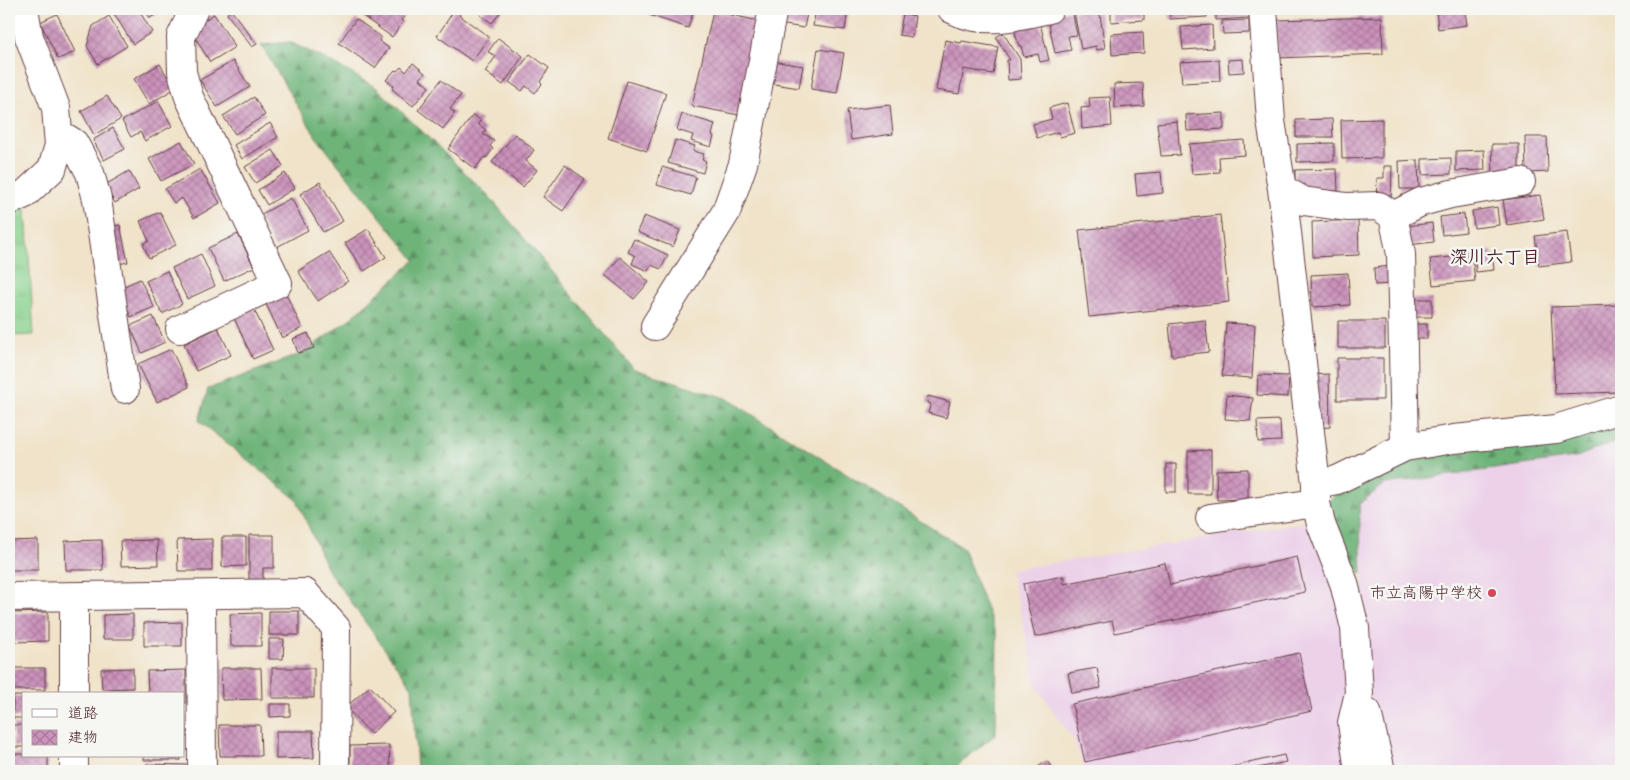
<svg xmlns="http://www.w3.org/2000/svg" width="1630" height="780" font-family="'Balsamiq Sans','Klee One',sans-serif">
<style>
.built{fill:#ecd1e9}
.forest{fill:url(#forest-firs);stroke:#5c6a52}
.park{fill:url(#park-tufts);stroke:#6a785c}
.building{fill:url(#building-cross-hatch)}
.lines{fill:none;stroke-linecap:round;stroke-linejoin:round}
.minor-casing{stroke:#633c43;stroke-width:30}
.minor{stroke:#fff;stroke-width:28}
.poi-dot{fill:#d1495b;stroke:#f6f6f2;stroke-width:2}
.labels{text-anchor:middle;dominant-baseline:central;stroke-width:5;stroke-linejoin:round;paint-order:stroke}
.poi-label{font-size:16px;fill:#4a1f2b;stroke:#f6f6f2;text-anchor:end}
.neighbourhood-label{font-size:18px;font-weight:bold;fill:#4a1f2b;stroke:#f6f6f2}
</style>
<defs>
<pattern id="forest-firs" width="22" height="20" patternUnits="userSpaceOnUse" patternTransform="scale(1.25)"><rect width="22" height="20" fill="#6eb479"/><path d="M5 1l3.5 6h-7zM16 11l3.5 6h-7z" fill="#5c9263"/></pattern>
<pattern id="park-tufts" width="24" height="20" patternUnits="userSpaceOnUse" patternTransform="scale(1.25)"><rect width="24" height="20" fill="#89d28e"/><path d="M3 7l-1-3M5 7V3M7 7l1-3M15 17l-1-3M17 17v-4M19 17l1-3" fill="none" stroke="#78b47b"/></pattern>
<pattern id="building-cross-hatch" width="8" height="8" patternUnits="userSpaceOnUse" patternTransform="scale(1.25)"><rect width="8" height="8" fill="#cb93bc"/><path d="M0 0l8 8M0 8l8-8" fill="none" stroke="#a77799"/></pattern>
</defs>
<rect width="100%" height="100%" fill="#f6f6f2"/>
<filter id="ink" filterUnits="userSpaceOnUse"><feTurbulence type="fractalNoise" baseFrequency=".02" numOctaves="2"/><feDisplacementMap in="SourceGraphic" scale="10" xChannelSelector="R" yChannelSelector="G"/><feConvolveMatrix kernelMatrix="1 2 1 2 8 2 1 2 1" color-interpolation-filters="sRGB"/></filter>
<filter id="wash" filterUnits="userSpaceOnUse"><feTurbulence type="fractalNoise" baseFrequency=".0096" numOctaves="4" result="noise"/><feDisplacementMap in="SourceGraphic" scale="20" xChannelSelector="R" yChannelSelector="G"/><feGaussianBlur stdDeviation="1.12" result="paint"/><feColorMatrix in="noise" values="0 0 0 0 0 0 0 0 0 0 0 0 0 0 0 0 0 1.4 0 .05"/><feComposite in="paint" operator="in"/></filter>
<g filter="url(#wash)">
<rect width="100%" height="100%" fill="#f0e3c9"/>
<path class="built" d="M1621,439V771H1389L1370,704L1359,504L1385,484L1574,458Z
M1306,522L1332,578L1346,628L1343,712L1352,771H1086L1074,741L1035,684L1032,661L1010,570Z"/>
<path class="forest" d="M290,42L331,62L377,88L487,194L634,369L726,398L963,548L997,635L996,734L951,771H417L412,687L327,569L297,500L199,421L208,389L303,353L351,318L415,260L316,137L261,45Z
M1621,418V439L1574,458L1385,484L1359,504L1362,574L1351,569L1326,503L1338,492L1410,457Z"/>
<path class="park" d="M25,194L34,335L9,336V201Z"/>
<g id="blocks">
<path class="building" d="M111,9H138L152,32L133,44Z
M144,9H165L150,18Z
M365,9H396L405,16L401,20L403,22L392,37L361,15Z
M455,9L460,13L459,15L489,37L472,61L437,36Z
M485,9H503L492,23L480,15Z
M651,9H694L688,28L649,15Z
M781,9H808L804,28L779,24Z
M816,9H848L845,30L813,26Z
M1085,9H1099L1105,48L1097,50L1096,46L1081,49L1074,11Z
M1111,9H1144V20L1111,22Z
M1169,9H1206L1207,17L1170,19Z
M1216,9H1249V18L1216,20Z
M1436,9H1469V11H1465L1467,25L1438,29Z
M231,10L257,44L252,47L227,14Z
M1072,10L1077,35L1068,36L1071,50L1055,53L1047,15Z
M713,11L759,21L739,115L692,106Z
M57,14L75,52L58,59L40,22Z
M214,14L235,47L210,62L190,29Z
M903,14L915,16L912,37L899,35Z
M109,16L127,46L98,64L87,46L93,26Z
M1382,17L1383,54L1277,58L1276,20Z
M356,19L381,37L379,41L389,48L375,68L339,43Z
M1039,19L1049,60L1040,62L1038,54L1024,57L1021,46H1019L1013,25Z
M1249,20V33L1223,34L1222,21Z
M1212,25L1213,48L1183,50L1181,27Z
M1143,32L1144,53L1112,55L1111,34Z
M1003,33L1020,59L1021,79L1008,80L1007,60H1010L996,37Z
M498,38L523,56L503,85L485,72L496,56L488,52Z
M945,40L961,43L962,41L998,47L993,74L964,69L959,94L936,90Z
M818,49L844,53L837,93L811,89Z
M530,54L549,68L540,82L542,84L535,93L526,86L522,91L509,82Z
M1243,59L1244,72L1229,73L1228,60Z
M1219,60L1220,81L1182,83L1180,62Z
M233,61L250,87L217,107L200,80Z
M772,61L803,66L799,88L768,83Z
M413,63L425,73L420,79L429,87L413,106L392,89L394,86L386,80L395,70L397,71L401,67L406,72Z
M160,64L174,89L149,104L134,79Z
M441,80L461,95L450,109L455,113L443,129L418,110Z
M627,81L666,93L647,151L608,138Z
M1143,83L1144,106L1115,108L1114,84Z
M107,96L121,119L94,135L81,111Z
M254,97L265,115L235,134L223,116Z
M1110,97L1112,126L1082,129L1081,108L1090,107L1089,98Z
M158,101L172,126L145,141L140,132L131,137L122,121Z
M1067,103L1075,133L1060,137L1058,132L1037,138L1033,124L1052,119L1049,108Z
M890,105L893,134L851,140L847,110Z
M1224,113V129L1187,131L1186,115Z
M682,114L715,124L712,135L714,136L711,147L691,141L693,135L677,130Z
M473,115L481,120L478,124L486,130L483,134L494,141L490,146L493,149L486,158L484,157L475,169L448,149Z
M1332,119L1333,137H1296V120Z
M1382,119V158L1342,159L1341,120Z
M1177,121L1180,155L1161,156L1157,123Z
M270,123L278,137L242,159L234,145Z
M113,128L125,149L104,160L93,140Z
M515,134L534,150L526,161L537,170L523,187L492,162Z
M1525,137H1547L1548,172L1526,173Z
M675,140L695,146L693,151L704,154L702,160L706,161L703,173L668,163Z
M1244,140L1245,155L1219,157L1220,172L1192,174L1189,144Z
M181,141L194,164L161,181L149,159Z
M1334,143V161L1297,162V144Z
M1492,144H1519V173H1493Z
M273,150L283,166L255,183L245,167Z
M1484,150L1485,170L1456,171V151Z
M1451,158V174L1422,175V159Z
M1418,160L1419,189H1400L1399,161Z
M565,165L585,179L563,211L543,197Z
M1384,166H1392L1391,203H1376L1377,178H1384Z
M662,167L696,177L691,195L657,185Z
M200,169L220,203L194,218L182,198L174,203L165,189Z
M1337,169L1338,191L1295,192V170Z
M129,171L139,189L115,203L105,185Z
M1161,172L1163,193L1137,196L1135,174Z
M285,173L295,188L267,205L258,190Z
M320,182L343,221L323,232L300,194Z
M1540,195L1544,219L1507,225L1503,200Z
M291,198L308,230L275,248L258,216Z
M1497,207L1499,225L1474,228L1472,211Z
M160,212L176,245L149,258L143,244L149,241L140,221Z
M1464,214L1466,232L1442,235L1440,217Z
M1220,215L1229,302L1089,317L1079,230Z
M644,216L680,230L673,247L637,232Z
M1358,220L1359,255L1313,257L1312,222Z
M1432,223L1434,242L1408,245L1406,226Z
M120,225L128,262L113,265L106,228Z
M368,229L386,257L364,271L345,243Z
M1567,232L1571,262L1539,266L1535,236Z
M238,234L254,267L224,281L208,248Z
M634,239L668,255L661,269L651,265L648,271L632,264L635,256L628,252Z
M1492,251L1494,270L1476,272L1474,253Z
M329,252L348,281L318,301L298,271Z
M201,254L215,286L187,299L172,268Z
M1472,255L1475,281L1433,285L1430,259Z
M620,257L649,282L634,299L605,275Z
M1390,266L1391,284L1375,285L1374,268Z
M167,271L182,304L162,314L146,281Z
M1348,273L1350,305L1312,307L1311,275Z
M140,279L154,307L131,317L118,289Z
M286,294L302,328L282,338L266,304Z
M1411,299H1432V317H1411Z
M1621,305V392L1555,394L1551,307Z
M253,307L273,350L253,359L233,316Z
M153,316L165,342L142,353L130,326Z
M1205,320L1209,352L1172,356L1169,324Z
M1338,321H1385V348H1338Z
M1226,323L1255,325L1252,378L1222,376Z
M1411,324H1427V339H1411Z
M218,328L231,355L196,371L184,344Z
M308,333L314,348L298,353L293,339Z
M171,349L189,387L157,402L138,364Z
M1337,358H1383V400H1337Z
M1329,374L1330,427L1315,428L1311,375Z
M1258,375L1289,376L1288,397L1257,395Z
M1227,395L1253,398L1250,421L1225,419Z
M928,396L950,402L946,418L928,413L931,404L927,403Z
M1280,420L1281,441L1258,442L1257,421Z
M1211,450V494H1188V451Z
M1166,464H1176V492H1166Z
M1248,469V499L1217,500L1216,470Z
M249,535H274V568H263V582H249Z
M222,537H246V566L222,567Z
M212,539V571H178L177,540Z
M38,540V570H9V541Z
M102,540L103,570H66L65,541Z
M157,540L158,565L121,566L120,541Z
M1297,557L1305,592L1115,633L1112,621L1035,637L1023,584L1063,576L1064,584L1165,563L1170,585Z
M269,611H299V635H269Z
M48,612V641L13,642V613Z
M261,613V646H231L230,614Z
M133,614V639H103V615Z
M182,622V646H144V623Z
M269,639H284L283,659H269Z
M1299,653L1312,711L1085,762L1072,704Z
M12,668H45V690H13Z
M133,668V688L102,689L101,669Z
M221,668H261L262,699L222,700Z
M272,668H314V698H272Z
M1097,668L1101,688L1072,693L1068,673Z
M186,670V703H184V694H148L147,671Z
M370,686L394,712L371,734L346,707Z
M13,696H24V718H13Z
M270,704H290V716L270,717Z
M13,725H24V747H13Z
M219,725H260L261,756H220Z
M276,731H313L314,758L276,759Z
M389,745L390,767H350V746Z
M12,754H24V756H48V771H12Z
M1284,755L1286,762L1244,771H1213Z
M144,756H181V760H144Z
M1047,761L1054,771H1032Z
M146,764L188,765V771H146Z"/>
</g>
</g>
<g filter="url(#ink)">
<use href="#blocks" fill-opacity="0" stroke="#633c43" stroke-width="1"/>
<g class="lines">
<g class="minor-casing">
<path id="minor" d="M952,9C983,26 1017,16 1049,9
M1263,9L1271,121L1282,189L1316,484V503L1321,524L1344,583L1355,628L1359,693L1352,723L1359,771
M58,133L74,143L90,173L97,199L125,389
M1282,189L1303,201L1347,207L1379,206L1393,216L1401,254L1405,447
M9,201L25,194L52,169L59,145L56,108L29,37L24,9
M1393,216L1421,202L1451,194L1521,182
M655,326L726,212L743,164L773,9
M180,329L278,283L189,97L182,72L181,37L194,9
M1316,484L1337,480L1405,447L1454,439L1556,429L1621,409
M1210,518L1316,503
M201,596L202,771
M9,597L305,593L336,628L335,771
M74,694V597
M1367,712L1381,771
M74,771V756"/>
</g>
<use href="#minor" class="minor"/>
</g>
</g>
<circle class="poi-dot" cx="1492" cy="593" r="5"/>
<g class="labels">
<g class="poi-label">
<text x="1482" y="593">市立高陽中学校</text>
</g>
<g class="neighbourhood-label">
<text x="1495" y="257">深川六丁目</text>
</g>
</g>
<rect width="1630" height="780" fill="none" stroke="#f6f6f2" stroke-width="30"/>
<rect x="22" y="692" width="162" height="65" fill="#f6f6f2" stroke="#b1a0a2"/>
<rect x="32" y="709" width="25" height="8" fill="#ffffff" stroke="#b1a0a2"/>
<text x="68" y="718" font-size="15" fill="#4a1f2b">道路</text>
<rect x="32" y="730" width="25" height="15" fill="url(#building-cross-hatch)" stroke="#b1a0a2"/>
<text x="68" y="742" font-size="15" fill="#4a1f2b">建物</text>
</svg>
